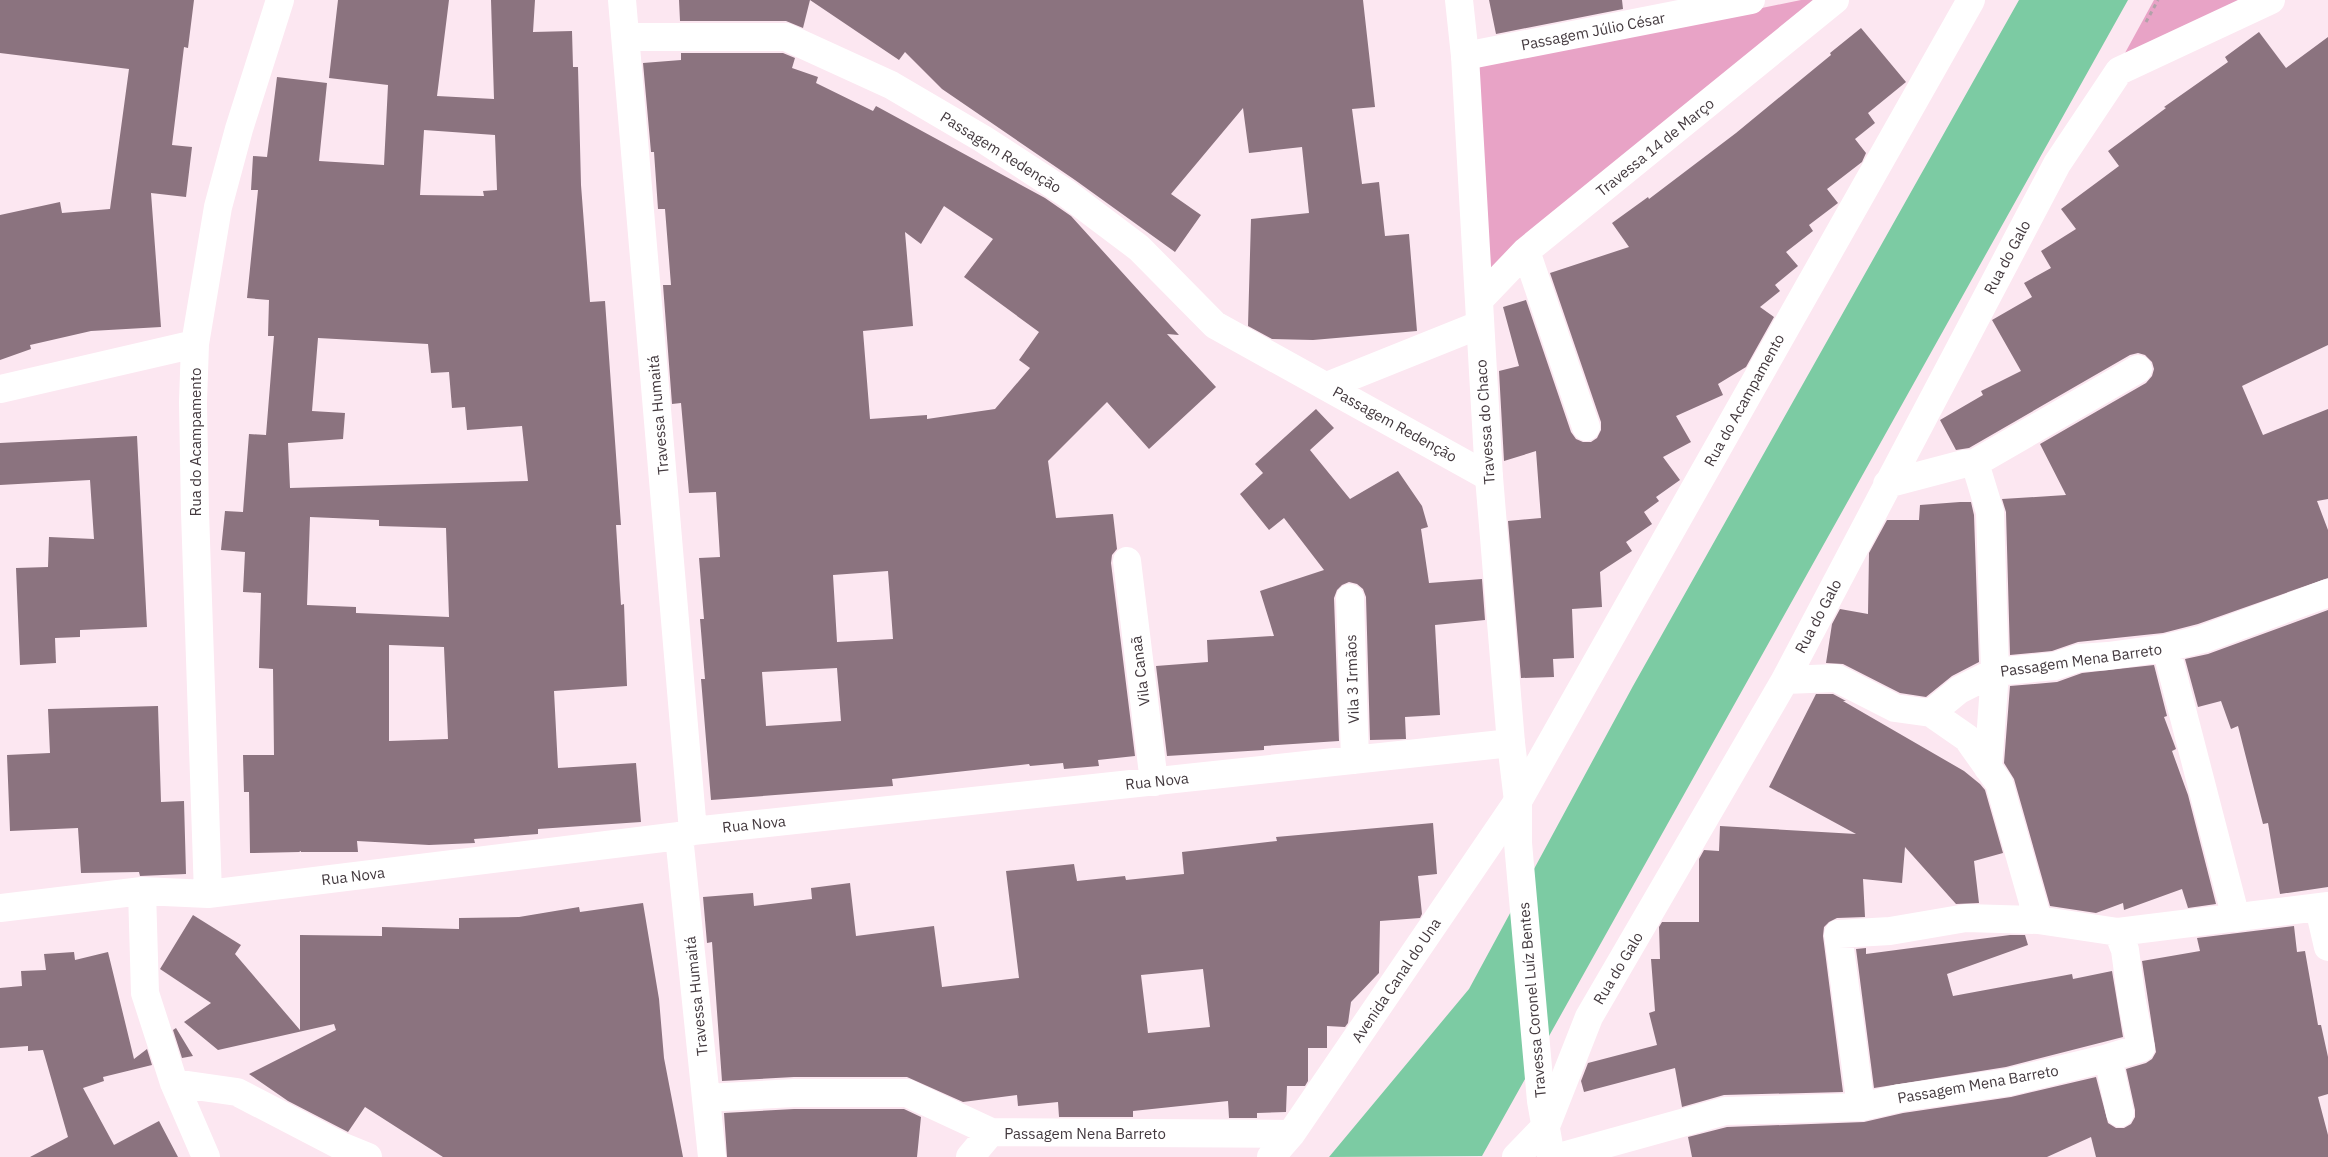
<svg xmlns="http://www.w3.org/2000/svg" width="2328" height="1157" font-family="'IBM Plex Sans',sans-serif">
<style>
.green{fill:#e8a3c6}
.water{fill:#7ccba3}
.building{fill:#8b737f;fill-rule:evenodd}
.lines{fill:none;stroke-linecap:round;stroke-linejoin:round}
.path{stroke:#b2a1a9;stroke-width:3;stroke-dasharray:4 4;stroke-linecap:butt}
.minor{stroke:#fff;stroke-width:28}
.tertiary{stroke:#fff;stroke-width:28}
.labels{text-anchor:middle;dominant-baseline:central;stroke-width:5;stroke-linejoin:round;paint-order:stroke}
.street-label{font-size:15px;fill:#43393e;stroke:#fff}
</style>
<rect width="100%" height="100%" fill="#fce7f1"/>
<path class="green" d="M1801,0H1836L1490,280L1456,71Z
M2154,0H2254L2125,53Z"/>
<path class="water" d="M2019,0H2128L1482,1156L1329,1157L1469,989L1633,686Z"/>
<path class="building" d="M0,0H194L188,48L184,47L172,145L192,147L186,197L151,193L161,327L91,331L30,345L31,349L0,360V215L60,202L62,213L110,209L129,69L0,53Z
M338,0H449L437,96L494,99L491,0H535L533,32L572,31L573,67H578L581,185L590,302L605,301L621,525H616L621,605L624,604L627,686L554,691L558,768L636,763L641,822L538,829V834L474,839L475,843L429,845L357,841L358,852H301V851L299,852L250,853L249,792H244L243,755H274L273,669L259,668L261,593L243,592L245,552L221,550L225,511L243,512L249,434L266,435L274,336H268L269,300L247,298L258,190H251L253,156L267,157L277,77L327,83L319,161L384,165L388,85L329,78ZM424,130L495,135L497,190L483,191L484,196L420,195ZM318,338L428,344L431,373L449,372L452,408L465,407L467,430L522,426L528,481L290,488L288,443L343,439L345,413L312,411ZM310,517L379,520V526L446,528L449,617L356,613V607L307,605ZM389,645L444,647L448,739L389,741Z
M679,0H810L803,28L786,21H680Z
M810,0H1363L1375,107L1352,109L1362,184L1379,182L1385,236L1409,234L1417,331L1313,340L1272,339L1248,326L1251,219L1309,213L1302,147L1249,153L1243,108L1171,194L1201,215L1175,252L1075,180L942,89L905,52L899,60Z
M1489,0H1622L1623,9L1496,34Z
M1861,28L1906,82L1868,113L1875,123L1855,139L1866,153L1862,162L1827,189L1838,203L1809,225L1813,231L1786,252L1798,266L1775,285L1780,291L1760,307L1774,317L1746,367L1718,384L1723,395L1676,416L1691,442L1663,457L1680,480L1656,497L1659,501L1644,512L1652,524L1626,542L1632,551L1600,572L1602,607L1572,609L1574,658L1553,659L1554,677L1521,678L1508,521L1541,518L1536,451L1504,461L1499,371L1519,366L1503,307L1526,300L1571,432L1576,439L1583,442H1591L1597,438L1601,430V422L1550,273L1629,247L1612,223L1648,197L1649,199L1736,133L1831,55L1830,53Z
M2259,32L2286,68L2328,37V345L2242,386L2263,435L2328,409V499L2317,501L2328,530V578L2198,624L2163,633L2078,642L2052,651L2010,655L2006,512L2002,499L2066,495L2040,444L2146,383L2152,376L2154,369L2152,362L2145,355L2138,353L2130,355L1969,448L1956,450L1940,420L1983,395L1981,391L2021,371L1992,320L2032,297L2024,283L2051,268L2041,251L2076,229L2061,209L2119,166L2108,151L2166,108L2164,107L2228,62L2225,57Z
M681,53H783L795,58L792,68L818,77L816,83L873,111L876,106L1045,198L1071,216L1179,335L1167,334L1216,387L1149,449L1107,402L1048,461L1056,518L1113,514L1117,549L1112,555L1111,563L1135,756L1098,760L1099,766L1064,769L1063,763L1030,766L1029,764L892,779L893,786L711,800L701,679H705L700,619H704L699,558L720,557L716,492L689,493L681,403L672,404L663,285H671L665,209H658L654,152H651L643,63L681,60ZM944,206L993,239L964,277L1039,332L1019,360L1030,368L995,409L927,419V415L870,419L863,331L913,326L905,232L921,244ZM888,571L893,639L837,642L833,575ZM837,668L841,721L766,726L762,672Z
M1316,409L1334,428L1310,450L1350,499L1398,471L1422,506L1428,527L1421,529L1429,583L1482,579L1485,620L1435,625L1440,715L1405,717L1406,739L1370,740L1366,597L1363,589L1357,584L1349,582L1342,585L1337,590L1334,598L1339,741L1264,746V750L1167,756L1156,666L1208,662L1207,640L1274,636L1260,591L1324,570L1284,518L1269,530L1240,494L1263,473L1255,464Z
M137,436L147,627L80,630V637L55,638L56,663L20,665L16,568L48,567L49,537L94,539L90,480L0,485V443Z
M1960,502H1971L1974,515L1979,662L1952,676L1926,697L1900,693L1843,664L1826,663L1832,624L1840,609L1868,614L1869,553L1887,520H1919L1920,505Z
M2328,610V887L2280,894L2268,823L2263,824L2238,726L2231,729L2221,701L2198,707L2185,659L2208,654Z
M2154,665L2167,716L2164,717L2176,749L2172,751L2188,795L2216,904L2188,908L2182,889L2124,910L2123,903L2096,913L2050,906L2014,779L2004,763L2010,686L2057,682L2082,673Z
M1816,694H1833L1846,701H1843L1964,771L1980,784L1985,790L2003,853L1974,861L1979,903L1956,904L1905,847L1902,883L1863,879L1865,917L1837,918L1829,922L1824,927L1823,936L1843,1092L1724,1095L1682,1107L1675,1068L1584,1092L1581,1081L1588,1063L1657,1045L1649,1013L1655,1011L1651,959H1660L1659,927L1662,922H1699V859L1704,850L1719,851L1720,826L1856,834L1769,787Z
M158,706L161,802L184,801L186,874L140,876L139,872L81,873L78,828L10,831L7,755L50,753L48,709Z
M1433,823L1437,874L1418,876L1422,914L1420,918L1380,921L1379,973L1351,1002L1348,1023L1345,1027L1327,1026V1048H1308V1081L1305,1086H1287L1286,1112L1257,1113V1118H1229L1228,1101L1133,1111V1117H1059L1058,1102L1018,1106L1017,1095L963,1102L907,1077H794L722,1081L712,942L707,943L703,897L753,893L754,906L812,899L811,888L850,883L856,936L934,926L942,987L1019,978L1006,871L1074,864L1077,881L1125,876L1126,880L1184,874L1182,852L1277,841L1276,837ZM1203,969L1210,1027L1148,1033L1141,975Z
M643,903L659,999L664,1058L683,1157H443L365,1107L348,1132L288,1101L249,1074L336,1030L334,1024L218,1050L184,1022L211,1003L160,969L193,915L241,945L235,954L300,1030V935L382,936V927L459,929V918L519,917L579,907L580,912Z
M2294,926L2297,952L2305,951L2318,1025H2321L2328,1057V1094L2318,1097L2328,1135V1157H2096L2091,1137L2047,1157H1692L1688,1137L1727,1127L1864,1122L1903,1113L2011,1097L2096,1077L2108,1123L2116,1128H2124L2131,1124L2135,1117V1110L2126,1069L2146,1063L2152,1059L2156,1052L2142,961L2200,951L2197,938Z
M2010,935H2025L2028,945L1947,974L1953,996L2072,974L2073,979L2112,971L2123,1037L2006,1067L1874,1088L1856,949L1866,948V954Z
M74,952L75,960L108,952L134,1059L147,1049L152,1065L103,1077L104,1081L83,1088L114,1145L159,1121L178,1157H30L68,1137L43,1050L28,1051V1046L0,1048V988L22,986L21,971L46,970L44,954Z
M176,1028L193,1056L182,1058L173,1030Z
M794,1109H904L921,1117L917,1157H727L724,1113Z"/>
<g class="lines">
<path class="path" d="M2146,22L2158,0"/>
<path class="minor" d="M622,0L693,831
M626,37H786L891,85L983,139L1066,193L1139,248L1215,325L1489,477
M1465,56L1751,0
M1526,251L1586,427
M1480,299L1526,251L1835,0
M1327,386L1479,325
M0,389L195,344
M1975,463L1990,512L1995,672L1988,768
M1887,484L1963,464L1975,463L2138,369
M1127,561L1154,782
M1350,598L1355,760
M2166,648L2236,918
M1785,680L1836,678L1895,708L1931,713L1959,690L1995,672L2055,666L2079,658L2108,656L2166,648L2203,639L2328,593
M1931,713L1967,738L1999,783L2038,920L2118,932L2328,906
M679,836L712,1157
M142,891L145,993L174,1083L206,1157
M208,894L195,512L193,402L195,344L218,207L239,129L280,0
M0,908L142,891L208,894L679,836L693,831L1511,743
M2319,908L2328,947
M2108,1058L2120,1113
M174,1083L237,1092L341,1146L368,1157
M707,1098L794,1093H907L991,1132L1291,1134
M1861,1107L1838,934L1890,931L1966,918L2038,920
M970,1157L991,1132
M1271,1157L1291,1134L1518,801L1971,0
M1516,1157L1546,1126L1589,1017L1785,680L2057,164L2119,71L2271,0
M1559,1157L1725,1111L1861,1107L1900,1098L2009,1082L2108,1058L2141,1048L2132,1002L2125,950L2118,932"/>
<path class="tertiary" d="M1459,0L1465,56L1489,477L1511,743L1518,801V843L1541,1101L1551,1157"/>
</g>
<g class="labels">
<g class="street-label">
<text transform="translate(1593 31) rotate(-11)">Passagem Júlio César</text>
<text transform="translate(1655 147) rotate(-39)">Travessa 14 de Março</text>
<text transform="translate(1001 152) rotate(32)">Passagem Redenção</text>
<text transform="translate(2007 257) rotate(-62)">Rua do Galo</text>
<text transform="translate(1744 400) rotate(-61)">Rua do Acampamento</text>
<text transform="translate(658 415) rotate(-95)">Travessa Humaitá</text>
<text transform="translate(1485 422) rotate(-94)">Travessa do Chaco</text>
<text transform="translate(1395 424) rotate(29)">Passagem Redenção</text>
<text transform="translate(195 442) rotate(-90)">Rua do Acampamento</text>
<text transform="translate(1818 616) rotate(-62)">Rua do Galo</text>
<text transform="translate(2081 660) rotate(-8)">Passagem Mena Barreto</text>
<text transform="translate(1140 671) rotate(-97)">Vila Canaã</text>
<text transform="translate(1352 679) rotate(-92)">Vila 3 Irmãos</text>
<text transform="translate(1157 781) rotate(-6)">Rua Nova</text>
<text transform="translate(754 824) rotate(-6)">Rua Nova</text>
<text transform="translate(353 876) rotate(-7)">Rua Nova</text>
<text transform="translate(1618 968) rotate(-59)">Rua do Galo</text>
<text transform="translate(1396 980) rotate(-56)">Avenida Canal do Una</text>
<text transform="translate(696 996) rotate(-96)">Travessa Humaitá</text>
<text transform="translate(1532 1000) rotate(-95)">Travessa Coronel Luíz Bentes</text>
<text transform="translate(1978 1084) rotate(-10)">Passagem Mena Barreto</text>
<text x="1085" y="1133">Passagem Nena Barreto</text>
</g>
</g>
</svg>
